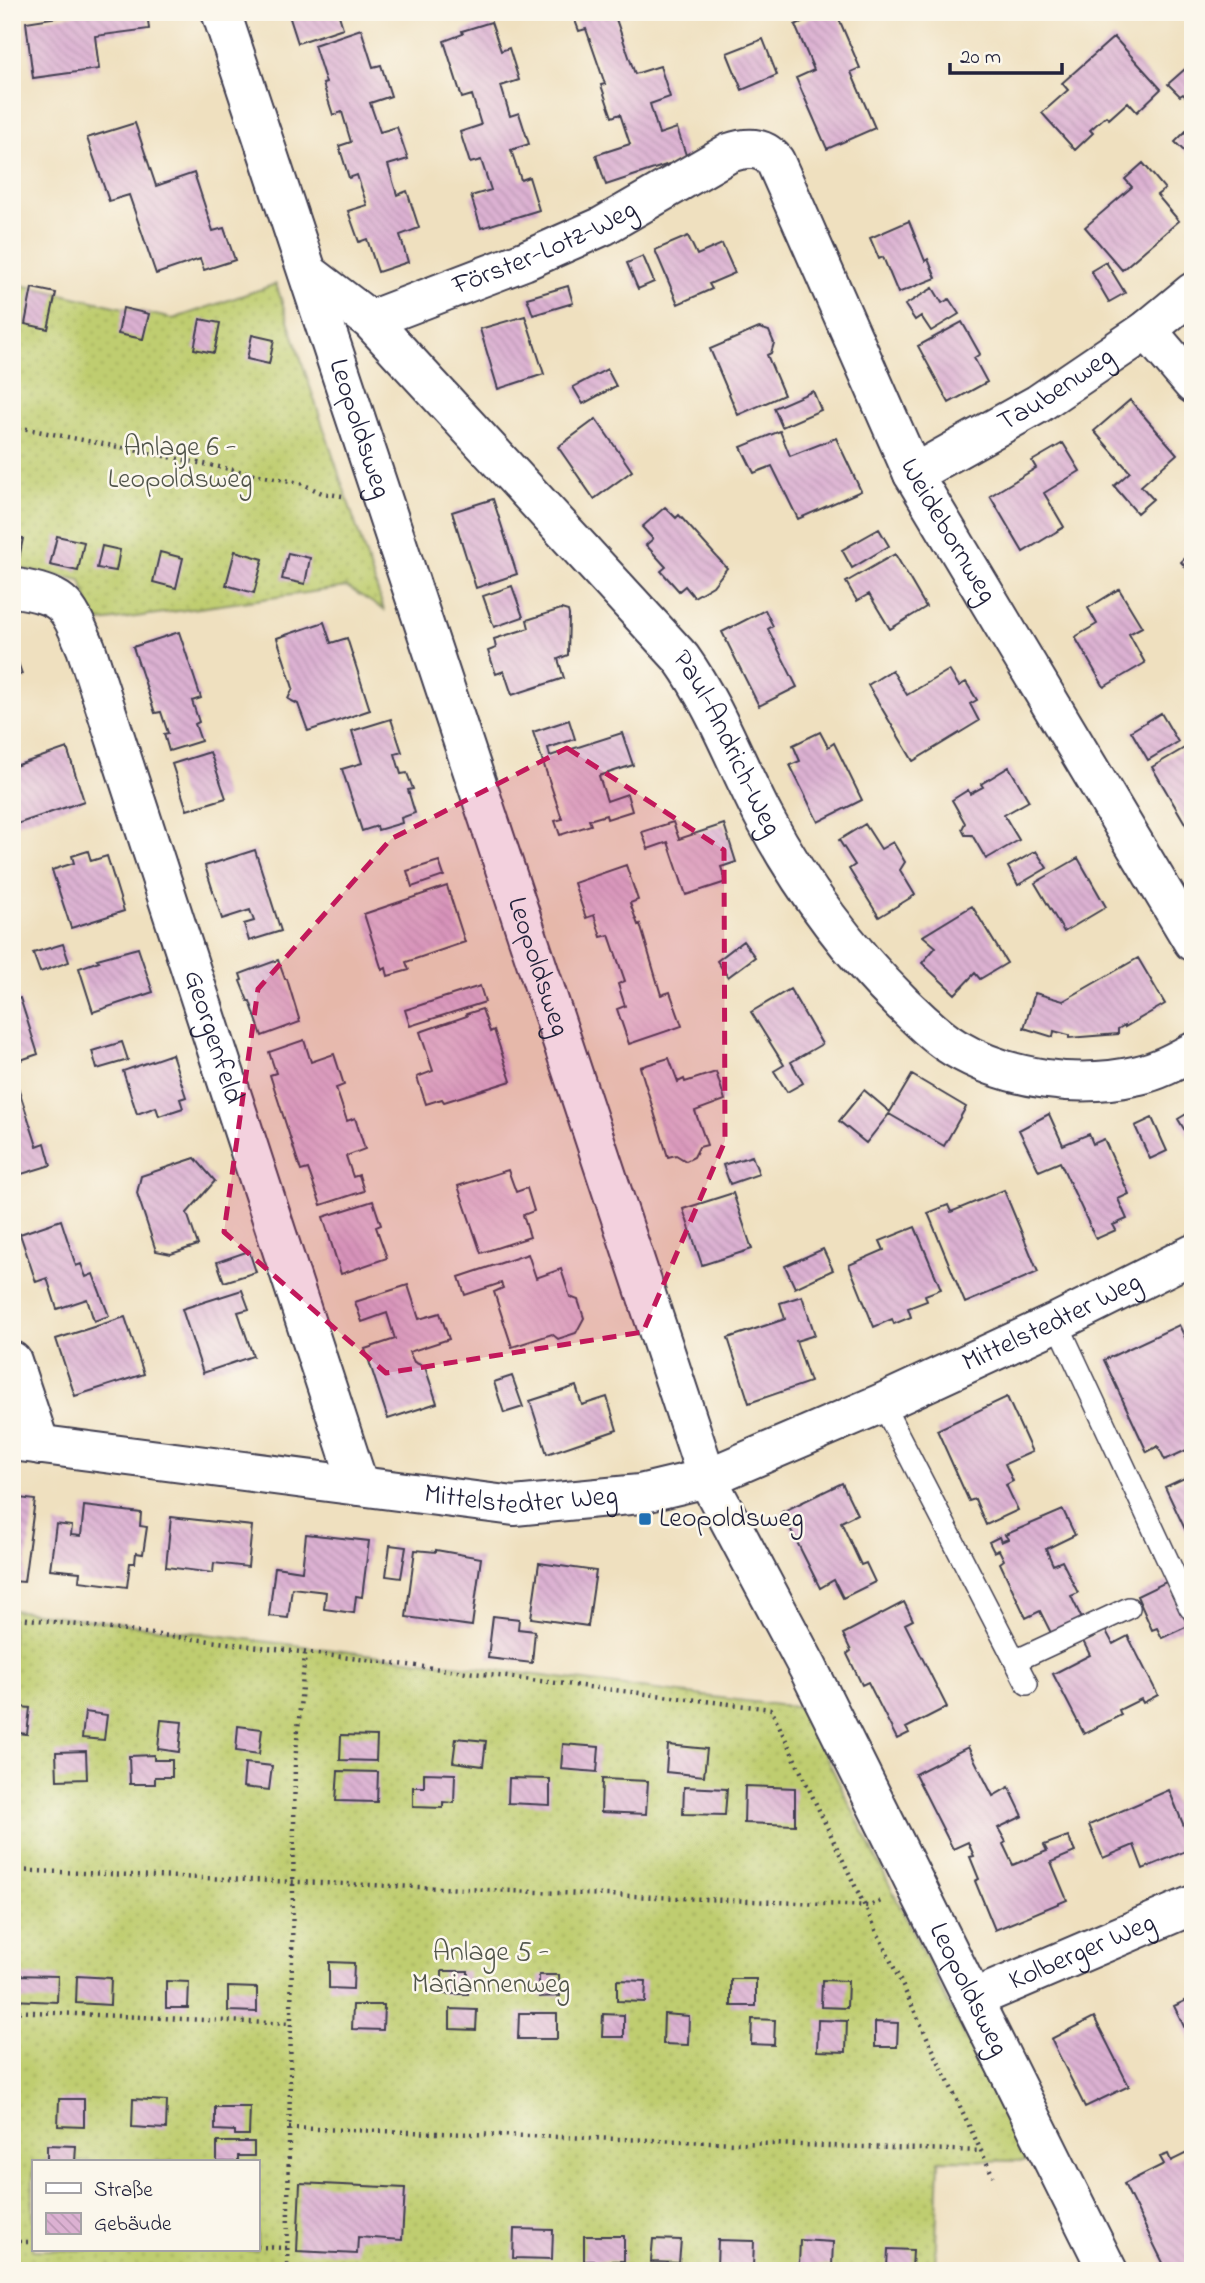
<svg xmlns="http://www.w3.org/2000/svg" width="1205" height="2283" font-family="'Indie Flower',sans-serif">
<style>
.grass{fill:url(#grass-dots);stroke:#707855;stroke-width:2;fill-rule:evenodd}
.park{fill:url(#park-tufts);stroke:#707855;stroke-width:2}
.building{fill:url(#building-back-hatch)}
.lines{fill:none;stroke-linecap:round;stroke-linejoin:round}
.service-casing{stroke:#413e4f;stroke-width:24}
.minor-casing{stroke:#413e4f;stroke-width:42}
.path{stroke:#413e4f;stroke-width:4.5;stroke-dasharray:2 5;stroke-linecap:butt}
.service{stroke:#fff;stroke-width:21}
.minor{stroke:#fff;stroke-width:38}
.marked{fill:#c2185b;fill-opacity:0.2;stroke:#c2185b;stroke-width:5;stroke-dasharray:14 9;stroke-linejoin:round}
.poi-dot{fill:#1f6fb2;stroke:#fbf7ec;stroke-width:2.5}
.labels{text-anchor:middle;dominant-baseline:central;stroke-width:5;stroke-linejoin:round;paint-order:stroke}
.street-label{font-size:28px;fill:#22223b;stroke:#fbf7ec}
.park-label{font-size:28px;fill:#51554b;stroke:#fbf7ec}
.poi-label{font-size:28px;fill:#22223b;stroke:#fbf7ec;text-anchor:start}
</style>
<defs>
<pattern id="grass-dots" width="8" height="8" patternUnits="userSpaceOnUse" patternTransform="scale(1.75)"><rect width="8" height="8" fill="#bfcd6f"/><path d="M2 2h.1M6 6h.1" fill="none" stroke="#a4b061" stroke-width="1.8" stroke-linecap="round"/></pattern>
<pattern id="park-tufts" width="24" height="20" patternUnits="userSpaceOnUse" patternTransform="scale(1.75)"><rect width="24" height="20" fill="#bfcd6f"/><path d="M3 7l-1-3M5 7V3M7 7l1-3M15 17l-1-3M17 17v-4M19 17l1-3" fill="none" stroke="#a4b061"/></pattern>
<pattern id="building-back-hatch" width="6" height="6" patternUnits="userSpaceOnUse" patternTransform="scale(1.75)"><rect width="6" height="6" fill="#dcb1d2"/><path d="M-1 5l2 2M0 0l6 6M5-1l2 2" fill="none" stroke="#bc98b5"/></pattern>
</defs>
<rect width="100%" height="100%" fill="#fbf7ec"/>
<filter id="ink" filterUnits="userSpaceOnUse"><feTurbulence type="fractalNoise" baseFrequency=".0143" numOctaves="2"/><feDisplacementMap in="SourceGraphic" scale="14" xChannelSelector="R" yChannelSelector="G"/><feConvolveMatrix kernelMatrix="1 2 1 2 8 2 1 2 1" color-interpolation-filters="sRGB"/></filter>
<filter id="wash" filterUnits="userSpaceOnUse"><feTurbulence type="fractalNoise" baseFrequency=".00686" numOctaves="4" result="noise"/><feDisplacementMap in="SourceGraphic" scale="28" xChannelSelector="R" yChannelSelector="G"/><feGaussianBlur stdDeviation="1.57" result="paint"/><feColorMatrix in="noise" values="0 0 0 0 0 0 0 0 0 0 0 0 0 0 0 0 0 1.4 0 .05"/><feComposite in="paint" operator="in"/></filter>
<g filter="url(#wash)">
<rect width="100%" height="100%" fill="#efe0bf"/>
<path class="grass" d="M12,283L173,319L276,284L384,610L347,587L94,623L81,580L12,567Z
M12,1610L802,1708L1026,2161L939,2160L935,2271H609L298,2259V2271H12ZM33,2162H257V2250H33Z"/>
<path class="park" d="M298,2259L609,2271H298Z"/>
<g id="blocks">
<path class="building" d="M90,12H147L149,29L95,36L99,69L33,78L26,22Z
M288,12H338L343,28L298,43Z
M572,12H635L616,19L635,74L660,66L670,97L650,104L659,134L677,128L687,158L606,185L596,155L630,144L620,114L612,117L601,85L605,84L586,29L579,31Z
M823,12H836L860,68L851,72L875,128L827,149L796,78L814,70L795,25Z
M491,22L501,51L509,48L519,80L501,86L510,116L519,113L529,144L511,150L521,180L529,177L539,210L481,228L471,196L491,190L481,160L470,163L460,132L481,125L472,95L462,98L444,41L463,34L462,31Z
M361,29L373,67L381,65L391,96L370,103L380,132L397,127L408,159L388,165L397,195L407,191L419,228L400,235L408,262L378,272L367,239L359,242L348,211L367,205L357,175L349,178L339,146L351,142L342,112L333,115L323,84L326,83L314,45Z
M1114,37L1161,89L1137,112L1128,102L1109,119L1106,116L1090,130L1093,133L1075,150L1042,113L1068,90L1062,83Z
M763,39L777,75L742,90L727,53Z
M1193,62V105L1183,94L1180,96L1168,84Z
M135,123L156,186L194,173L213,231L224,228L235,260L204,270L200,259L156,274L129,195L109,201L87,138Z
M1193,124V160L1175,142Z
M1143,163L1165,189L1157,195L1179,221L1122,270L1085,227L1132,187L1125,179Z
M909,221L925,261L928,259L936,278L898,293L883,257L879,259L870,238Z
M688,236L697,255L722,244L735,273L709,284L712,289L678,304L655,250Z
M643,256L654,282L638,289L627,263Z
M1106,262L1125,293L1109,302L1091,271Z
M568,286L573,303L533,315L527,298Z
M32,288L56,293L48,329L25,324Z
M933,288L942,303L949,299L959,314L931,331L921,316L915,320L905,305Z
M123,308L149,314L143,339L118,334Z
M525,316L544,374L498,389L480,329Z
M200,319L220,323L214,353L194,349Z
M962,322L980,354L974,358L987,382L949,403L918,346Z
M759,328L769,331L774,343L771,353L767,355L784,395L738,415L710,349Z
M252,335L274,340L269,364L247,359Z
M607,369L616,386L583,404L573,387Z
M813,391L821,410L782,427L774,408Z
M1130,400L1177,454L1141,486L1153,499L1137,513L1114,486L1130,472L1094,431Z
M596,419L632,471L594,499L558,447Z
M780,431L790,456L836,438L861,491L798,519L772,466L754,473L741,447Z
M1063,443L1080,471L1044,493L1064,527L1023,552L990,496L1036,468L1032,461Z
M493,499L517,574L476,588L452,512Z
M665,507L676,518L679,515L727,568L713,586L694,597L685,586L679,591L661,571L666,567L646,545L653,539L642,527Z
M879,529L889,546L852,568L842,550Z
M12,536L23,538L19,559L12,558Z
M57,536L84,542L78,571L50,565Z
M102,546L120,550L116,571L97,568Z
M235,551L263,559L254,593L226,585Z
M1193,551V576L1181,562Z
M160,552L183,558L176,588L153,582Z
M288,553L310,558L305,584L282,579Z
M895,554L926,607L890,629L869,594L857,601L846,582Z
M512,586L523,617L494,627L483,596Z
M1119,589L1142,627L1129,634L1145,663L1104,687L1075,637L1097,624L1088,608Z
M561,609L568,611L569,615L568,655L558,659L564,678L512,695L504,671L496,674L488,651L496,648L494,639L529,628L527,620Z
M765,610L773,626L768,629L797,687L759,706L722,632Z
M324,622L331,643L347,638L370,710L308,731L298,704L288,699L293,688L277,638Z
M179,632L201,698L192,701L199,722L195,724L201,741L169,751L164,734L168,733L161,712L155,713L133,647Z
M12,645L22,674L12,678Z
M892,670L907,695L949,670L959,686L966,682L977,700L970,704L979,721L913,761L868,685Z
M1161,713L1178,742L1148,760L1131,731Z
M391,719L402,752L395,754L401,774L407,773L413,789L408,790L415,813L401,818L402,823L378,830L377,826L362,831L342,769L362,763L352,731Z
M569,720L575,739L548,748L550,756L622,733L633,765L599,776L607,801L627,794L632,811L607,819L606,815L589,820L591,825L560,835L555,821L562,819L533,732Z
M820,732L828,747L834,743L862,800L818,822L790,765L800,761L793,745Z
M1193,743V827L1189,830L1152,767Z
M67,748L84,801L14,825L12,819V767Z
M210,752L226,798L187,810L172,764Z
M1009,767L1029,801L1004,815L1019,840L986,859L972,835H965L962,829L965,823L952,800L968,790L970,794L983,787L981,784Z
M673,822L679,839L724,824L736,862L721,867L726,882L686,895L668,842L648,849L642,832Z
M865,824L881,849L893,842L905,862L900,870L915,895L879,917L849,869L855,865L839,840Z
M255,850L281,931L249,941L244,924L254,921L250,910L222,919L205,866Z
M88,851L91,861L107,856L124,911L71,928L52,870L74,863L72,856Z
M1036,851L1047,868L1018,885L1008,867Z
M1078,858L1106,907L1064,932L1035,883Z
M439,861L444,876L412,887L407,871Z
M626,865L638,900L630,903L638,925L640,924L661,995L670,992L682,1026L629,1044L617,1009L625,1006L618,984L625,981L609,935L601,937L594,915L586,918L574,883Z
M447,886L465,942L406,962L409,970L388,976L386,968L382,970L364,914Z
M972,906L1007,963L980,979L975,973L955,994L922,963L936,947L923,936Z
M743,941L755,957L728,977L717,961Z
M63,944L69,962L40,972L33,953Z
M138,948L153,992L93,1012L79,968L99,961L97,959Z
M1138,958L1165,1004L1125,1027V1025L1118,1029V1034L1069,1038V1035L1054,1031L1053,1037L1024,1028L1035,993L1063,1001Z
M278,960L285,979H287L300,1022L262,1036L250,1001H248L240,981L242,980L240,974Z
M480,986L485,1002L410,1026L405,1010Z
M790,989L822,1044L791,1062L803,1083L787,1092L774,1071L784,1065L751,1012Z
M20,998L38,1054L12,1063V1001Z
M482,1009L490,1032L494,1030L511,1081L444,1102L442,1099L426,1104L417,1077L433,1071L420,1032L467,1016L466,1014Z
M304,1040L311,1062L334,1054L344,1085L336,1088L347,1121L355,1118L365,1149L346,1156L353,1177L359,1175L364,1191L321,1205L308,1169L301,1171L270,1075L276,1073L269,1052Z
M122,1042L128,1060L97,1069L92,1051Z
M172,1054L186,1097L180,1099L183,1108L159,1116L156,1107L137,1114L123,1071Z
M669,1058L678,1082L684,1079L685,1082L716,1072L725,1100L695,1111L707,1145L699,1147L694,1157L686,1161L676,1155L668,1157L640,1067Z
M912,1075L966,1107L944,1146L889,1114L866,1143L839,1121L864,1090L890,1112Z
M18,1087L37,1146L45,1143L51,1165L12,1177V1089Z
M1193,1110V1144L1178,1119Z
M1049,1114L1063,1145L1089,1134L1093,1144L1104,1139L1129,1194L1118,1199L1127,1219L1113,1225L1116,1230L1096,1239L1060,1162L1039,1171L1019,1130Z
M1152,1118L1167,1151L1150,1159L1135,1126Z
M752,1156L759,1174L730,1184L723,1165Z
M195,1158L215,1181L187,1213L198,1245L171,1254L156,1251L137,1193L141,1176Z
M508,1170L516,1192L527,1188L534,1211L523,1215L530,1237L481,1253L458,1186Z
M1004,1190L1038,1272L965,1303L928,1213L948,1205L951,1212Z
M733,1193L752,1249L702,1265L683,1209Z
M373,1201L381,1225L376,1227L387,1258L341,1274L323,1217Z
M61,1220L76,1266L81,1264L86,1277L93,1274L109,1316L94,1321L87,1299L57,1309L47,1278L36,1282L20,1234Z
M915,1227L941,1289L925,1295L927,1301L908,1308L911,1317L894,1324L892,1319L874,1327L849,1265L884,1250L880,1241Z
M823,1249L833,1270L795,1288L785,1266Z
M249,1251L256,1272L224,1282L217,1262Z
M528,1254L536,1278L561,1269L570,1297L578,1300L584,1318L576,1333L558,1339L552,1334L512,1347L494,1292L503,1288L501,1283L465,1295L459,1277Z
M408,1285L419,1319L440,1313L449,1339L409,1352L414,1362L425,1367L437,1403L388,1419L365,1349L395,1339L387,1313L362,1322L355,1302Z
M242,1290L249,1309L238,1312L253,1356L203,1373L182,1309Z
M802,1296L815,1335L796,1341L810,1382L749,1403L728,1338L785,1319L780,1303Z
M125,1317L144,1374L75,1396L56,1339Z
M1179,1325L1193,1354V1447L1165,1460L1158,1446L1147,1452L1104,1360Z
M512,1376L523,1407L504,1413L494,1382Z
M576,1386L582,1405L607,1397L617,1430L547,1454L530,1401Z
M1007,1397L1032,1452L1005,1464L1013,1481L1006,1485L1018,1510L986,1525L975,1499L969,1501L937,1430Z
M1193,1474V1546L1165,1487Z
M842,1483L857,1514L841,1522L861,1565L866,1563L875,1582L843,1598L834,1580L820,1588L782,1512Z
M12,1497L35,1500L24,1582L12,1581Z
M84,1506L141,1513L140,1526L147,1527L143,1554L136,1553L135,1563H130L127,1587L79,1581L80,1572L50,1569L56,1524L72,1526L71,1535L81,1536Z
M1063,1510L1075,1535L1046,1549L1053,1565L1062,1561L1078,1593L1071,1596L1083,1621L1052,1635L1040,1611L1026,1618L1000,1563L1004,1560L999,1550L994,1552L989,1542L999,1537L1001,1542L1008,1539L1005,1535Z
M171,1517L252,1526L248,1567L214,1563L213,1573L166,1567Z
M306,1534L369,1541L362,1597L356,1596L354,1613L324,1609L326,1592L292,1588L288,1618L269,1616L275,1567L302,1571Z
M390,1545L406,1547L401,1578L386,1576Z
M415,1550L436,1552V1550L481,1558L472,1626L406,1617Z
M539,1563L596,1571L588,1626L531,1618Z
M1168,1581L1188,1626L1162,1638L1157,1628L1152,1630L1137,1596Z
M904,1602L913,1620L905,1624L947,1707L906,1728L909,1733L897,1739L868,1682L862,1685L847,1654L851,1651L843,1634Z
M493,1616L519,1619L518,1629L535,1631L532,1663L488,1658Z
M1105,1629L1113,1644L1128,1636L1158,1695L1143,1703L1141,1699L1119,1710L1121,1715L1084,1734L1053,1674L1090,1655L1083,1641Z
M12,1706L30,1708L27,1734L12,1732Z
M85,1712L107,1715L104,1740L82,1738Z
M161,1720L182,1722L179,1752L158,1749Z
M238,1726L262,1729L259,1754L236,1751Z
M341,1735L377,1736L376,1761L340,1760Z
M456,1738L486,1741L483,1766L453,1762Z
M563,1744L599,1747L597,1772L561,1769Z
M668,1745L707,1749L704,1776L666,1772Z
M968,1747L993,1796L1009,1787L1023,1816L998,1828L1006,1842L1003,1844L1013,1865L1047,1851L1044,1845L1068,1836L1075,1852L1051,1862L1067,1900L995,1930L975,1881L979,1879L970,1857L974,1856L968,1842L953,1849L915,1774Z
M86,1751L87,1779L57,1780L56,1752Z
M154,1755V1760H172V1777H155V1784H130L129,1756Z
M245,1763L272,1766L269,1790L243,1787Z
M338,1771L378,1772L377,1802L336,1801Z
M424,1773L455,1774L454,1803L443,1802V1808L413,1807V1787H424Z
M509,1778L550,1779V1805L508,1803Z
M602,1779L648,1781L646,1814L601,1812Z
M745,1786L795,1788V1825L744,1823Z
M684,1787L727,1789L725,1815L683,1814Z
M1169,1790L1193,1848L1143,1869L1134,1845L1103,1858L1089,1825Z
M329,1962L354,1963L353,1989L329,1988Z
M442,1971H468V1994H442Z
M12,1975L58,1976L57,2002L12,2000Z
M539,1975H559L560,1996L539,1997Z
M77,1976L111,1978L110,2005L76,2003Z
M731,1979H756V2006H731Z
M617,1980L646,1981L645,2002L617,2001Z
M822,1980L848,1981L847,2008L821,2007Z
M166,1981L189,1982L188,2008H166Z
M228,1987L257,1988V2012L228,2011Z
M1193,1997V2045L1174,2006Z
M353,2005H384L383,2030L352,2029Z
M450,2009L477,2010L476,2030L450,2029Z
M519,2013H557V2039H518Z
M603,2014L624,2015V2037H602Z
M664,2014L689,2016L688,2045L663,2044Z
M1094,2017L1129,2086L1085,2107L1051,2039Z
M752,2019L775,2020L774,2045L751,2044Z
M818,2020L847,2021L846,2052L817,2051Z
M875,2022L898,2023L897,2047H875Z
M59,2099H84V2127L58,2126Z
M133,2099L167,2101L166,2129L132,2127Z
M215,2107H250L249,2135H235V2131L215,2130Z
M217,2142H254V2156H238V2162H217Z
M47,2145L76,2146L75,2162H47Z
M1193,2150V2271H1167L1124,2184L1164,2164L1160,2157L1168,2154L1171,2161Z
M300,2183L405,2188L402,2240L358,2237L357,2254L297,2251Z
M514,2229L553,2230L552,2259L513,2258Z
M584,2236H624V2261H584Z
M653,2239L681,2240L679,2263L651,2262Z
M718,2240L754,2241L753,2267L717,2266Z
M800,2240L833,2242L832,2266L799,2265Z
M888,2249L913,2250L912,2269L887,2267Z"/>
</g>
</g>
<g filter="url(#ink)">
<use href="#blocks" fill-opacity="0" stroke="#413e4f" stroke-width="2"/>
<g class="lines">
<g class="service-casing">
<path id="service" d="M1057,1322L1190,1608
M882,1403L1027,1684
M1015,1661L1129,1608"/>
</g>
<g class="minor-casing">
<g id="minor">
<path id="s1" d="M221,12L707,1478L808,1668L1108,2271"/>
<path id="s2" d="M308,273L370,320L681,658C716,707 736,764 764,817C801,886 847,949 903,1004C919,1019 935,1036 955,1048C1009,1080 1079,1089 1139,1075C1158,1071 1176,1061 1193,1052"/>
<path id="s3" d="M370,320L524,261L603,226L729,153C746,147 763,146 775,161L913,474L1193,942"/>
<path d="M1147,330L1193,384"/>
<path id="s4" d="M913,474L1038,404L1147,330L1193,292"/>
<path id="s5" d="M12,587C64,597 65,599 86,648L359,1486"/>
<path d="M12,1361L40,1445"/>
<path id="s6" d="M12,1441L514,1506L640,1494L707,1478L882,1403L1057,1322L1193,1254"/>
<path id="s7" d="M973,1999L1193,1905"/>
</g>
</g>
<path class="path" d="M12,426L300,483L322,493L342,496
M12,1617L771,1709L993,2176
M12,1870L870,1906L883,1900
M12,2011L291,2024
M289,2128L982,2151
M12,2242H33
M257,2247L287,2248
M287,2271L295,1762L305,1654"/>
<use href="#service" class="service"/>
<use href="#minor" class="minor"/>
</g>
</g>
<path class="marked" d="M567,748L724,850L725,1141L643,1332L386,1373L224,1232L258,989L391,839Z"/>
<rect class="poi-dot" x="638" y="1512" width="14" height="14" rx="3.5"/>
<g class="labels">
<g class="street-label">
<text stroke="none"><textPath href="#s3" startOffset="189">Förster-Lotz-Weg</textPath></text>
<text stroke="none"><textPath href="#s4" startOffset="166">Taubenweg</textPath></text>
<text stroke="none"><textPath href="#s1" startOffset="439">Leopoldsweg</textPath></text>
<text stroke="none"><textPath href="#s3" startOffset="856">Weidebornweg</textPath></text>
<text stroke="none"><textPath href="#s2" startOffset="634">Paul-Andrich-Weg</textPath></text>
<text stroke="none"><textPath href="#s1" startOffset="1006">Leopoldsweg</textPath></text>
<text stroke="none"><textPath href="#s5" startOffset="513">Georgenfeld</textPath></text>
<text stroke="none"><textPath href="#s6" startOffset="1080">Mittelstedter Weg</textPath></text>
<text stroke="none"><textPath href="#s6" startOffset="513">Mittelstedter Weg</textPath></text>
<text stroke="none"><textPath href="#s7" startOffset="119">Kolberger Weg</textPath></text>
<text stroke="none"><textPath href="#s1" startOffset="2119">Leopoldsweg</textPath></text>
</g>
<g class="park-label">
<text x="180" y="448">Anlage 6 -<tspan x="180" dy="32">Leopoldsweg</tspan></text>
<text x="491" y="1953">Anlage 5 -<tspan x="491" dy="32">Mariannenweg</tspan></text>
</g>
<g class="poi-label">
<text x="659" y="1519">Leopoldsweg</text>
</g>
</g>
<rect width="1205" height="2283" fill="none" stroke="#fbf7ec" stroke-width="42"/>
<rect x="32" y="2160" width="228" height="91" fill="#fbf7ec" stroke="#a4a2a5" stroke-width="2"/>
<rect x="46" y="2183" width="35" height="10" fill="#ffffff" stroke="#a4a2a5" stroke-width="2"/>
<text x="94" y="2196" font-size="21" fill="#22223b">Straße</text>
<rect x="46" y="2213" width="35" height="21" fill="url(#building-back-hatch)" stroke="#a4a2a5" stroke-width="2"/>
<text x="94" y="2230" font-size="21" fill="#22223b">Gebäude</text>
<path d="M950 63v10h112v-10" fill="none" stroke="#22223b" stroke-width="3.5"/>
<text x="960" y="63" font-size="21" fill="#22223b" stroke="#fbf7ec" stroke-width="5" paint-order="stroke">20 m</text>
</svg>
